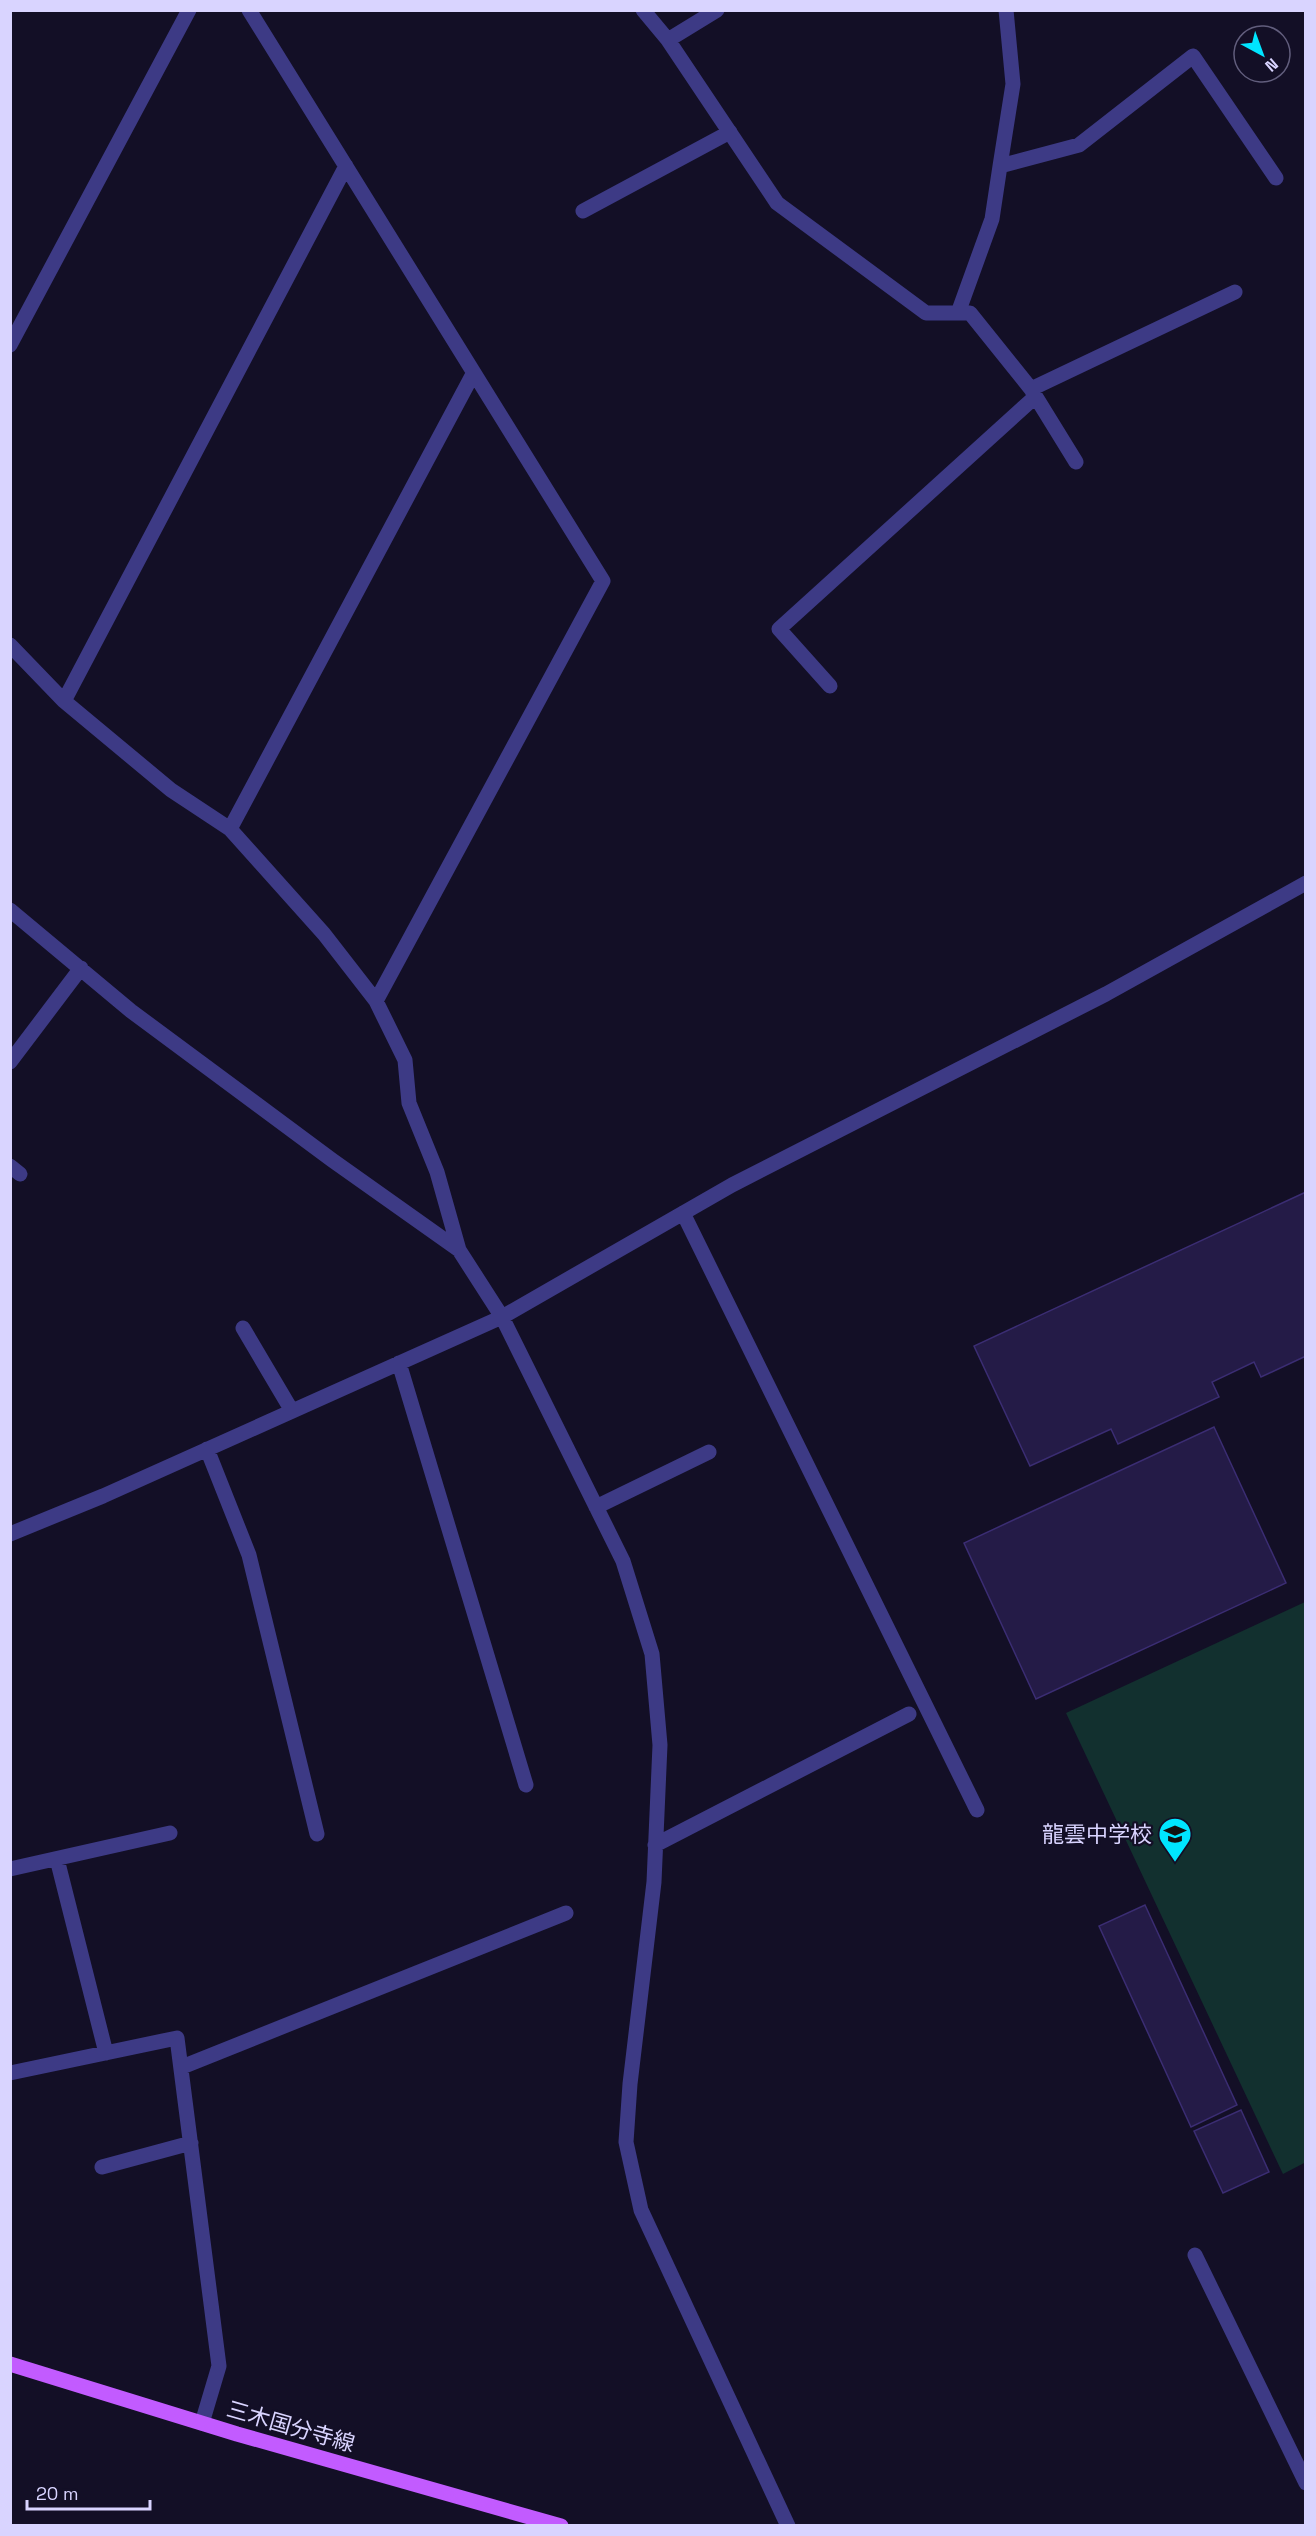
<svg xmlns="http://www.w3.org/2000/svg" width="1316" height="2536" font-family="'Space Grotesk','Noto Sans JP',sans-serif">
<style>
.green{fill:#12302f}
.building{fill:#241b47;stroke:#3b2d73;stroke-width:1.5}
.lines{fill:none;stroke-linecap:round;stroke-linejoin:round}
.minor{stroke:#3d3a85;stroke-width:15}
.primary{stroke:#c25bff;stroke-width:15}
.labels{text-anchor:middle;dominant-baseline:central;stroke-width:4.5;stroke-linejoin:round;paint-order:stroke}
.poi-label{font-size:22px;fill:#d9d4ff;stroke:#130f26;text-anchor:end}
.street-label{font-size:22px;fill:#d9d4ff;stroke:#130f26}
</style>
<rect width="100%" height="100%" fill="#130f26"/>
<path class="green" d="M1305,1602L1306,2162L1283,2174L1066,1713Z"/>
<path class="building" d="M1306,1192V1356L1261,1377L1254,1362L1212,1382L1219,1397L1118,1444L1111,1429L1030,1466L974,1346Z
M1214,1427L1286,1583L1036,1699L964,1543Z
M1145,1905L1237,2105L1191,2127L1099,1926Z
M1241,2110L1269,2172L1223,2193L1194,2131Z"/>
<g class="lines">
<path class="minor" d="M249,10L603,581L376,1001
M643,10L668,40L777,203L926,313H970L1031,389L1235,292
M668,40L717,10
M1000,166L1079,145L1193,56L1276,178
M583,211L730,132
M958,313L992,219L1000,166L1013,84L1006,10
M10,345L189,10
M1031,389L1076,462
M10,645L64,701L171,790L230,829L324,934L376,1001L405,1060L409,1103L437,1172L459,1250L502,1317L623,1561L652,1654L660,1745L654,1882L630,2084L626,2142L641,2210L788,2526
M830,686L779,629L1035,397
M64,701L346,166
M230,829L473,374
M10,910L131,1011L332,1160L459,1250
M10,1062L81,968
M10,1166L20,1174
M683,1213L977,1810
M243,1328L292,1411
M399,1363L526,1785
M207,1449L249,1555L317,1834
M596,1507L709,1452
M10,1534L103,1496L502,1317L732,1185L1106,994L1306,883
M655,1845L909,1714
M57,1859L106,2053
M10,1869L170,1833
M182,2067L566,1913
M10,2073L177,2038L219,2366L202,2423
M102,2167L191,2143
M1195,2255L1306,2483"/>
<path class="primary" d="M10,2364L237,2434L561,2526"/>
</g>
<defs>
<g id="school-pin" transform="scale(1.725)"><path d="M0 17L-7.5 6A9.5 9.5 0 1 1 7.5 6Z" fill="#00e5ff" stroke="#130f26"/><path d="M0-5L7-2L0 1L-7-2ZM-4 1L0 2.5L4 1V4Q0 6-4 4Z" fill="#111"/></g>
</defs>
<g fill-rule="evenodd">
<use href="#school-pin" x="1175" y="1834"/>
</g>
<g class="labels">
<g class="poi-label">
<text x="1152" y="1834">龍雲中学校</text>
</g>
<g class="street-label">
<text transform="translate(291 2426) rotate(16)">三木国分寺線</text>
</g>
</g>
<rect width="1316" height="2536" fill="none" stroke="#d9d4ff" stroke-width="24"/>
<g transform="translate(1262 54) rotate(139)"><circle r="28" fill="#130f26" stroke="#625e7d" stroke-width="1.5"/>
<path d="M0-4.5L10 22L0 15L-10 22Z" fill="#00e5ff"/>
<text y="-9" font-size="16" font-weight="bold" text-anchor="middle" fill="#d9d4ff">N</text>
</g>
<path d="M27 2500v9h123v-9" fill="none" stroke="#d9d4ff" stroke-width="3"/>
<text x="36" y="2500" font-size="18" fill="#d9d4ff" stroke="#130f26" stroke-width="4.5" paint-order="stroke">20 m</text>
</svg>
